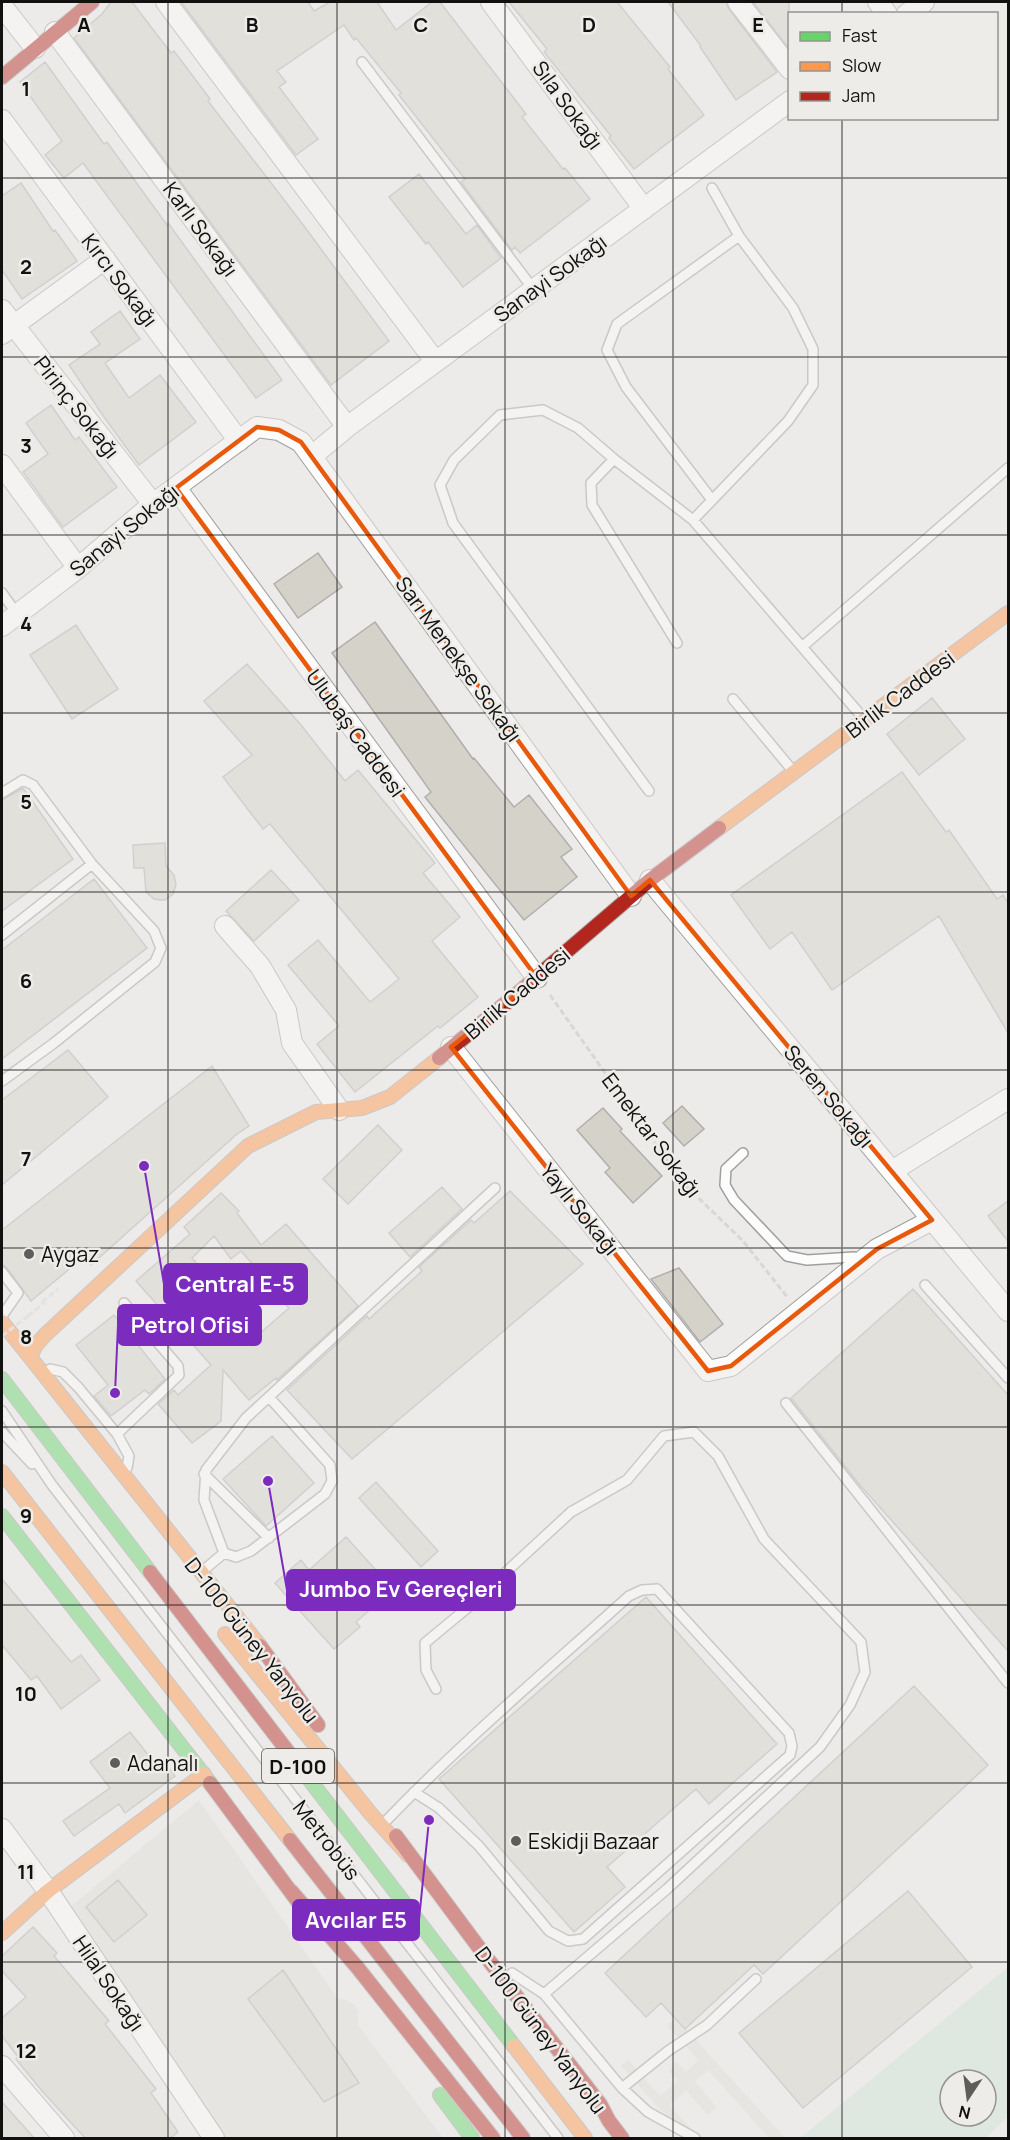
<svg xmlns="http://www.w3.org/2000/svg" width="1010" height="2140" font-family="Manrope,sans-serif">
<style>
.built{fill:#dfddd7}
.green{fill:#cee4d5;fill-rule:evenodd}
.building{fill:#d5d2c9;stroke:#b0afae;stroke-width:1.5;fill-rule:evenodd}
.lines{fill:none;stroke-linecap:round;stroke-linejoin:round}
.lane-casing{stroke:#a09f9d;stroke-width:12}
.street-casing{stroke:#a09f9d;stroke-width:22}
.fast-casing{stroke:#a09f9d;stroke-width:16}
.slow-casing{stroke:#a09f9d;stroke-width:16}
.jam-casing{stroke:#a09f9d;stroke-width:16}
.path{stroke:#d7d7d5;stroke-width:3;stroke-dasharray:6 3;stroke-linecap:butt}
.lane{stroke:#fcfcfc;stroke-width:9}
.street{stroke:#fcfcfc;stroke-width:20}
.fast{stroke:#63d668;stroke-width:14}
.slow{stroke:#ff974d;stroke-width:14}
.jam{stroke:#b3261e;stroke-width:14}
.path-bridge{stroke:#d7d7d5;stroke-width:3;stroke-dasharray:6 3;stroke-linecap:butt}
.marked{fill:none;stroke:#e8590c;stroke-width:4.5;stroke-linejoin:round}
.grid{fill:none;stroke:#111110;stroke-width:1.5;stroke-opacity:0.55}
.poi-dot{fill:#5e5d5c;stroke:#edece8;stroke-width:2}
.labels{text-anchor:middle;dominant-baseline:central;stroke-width:5;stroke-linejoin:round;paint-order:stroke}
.shield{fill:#edece8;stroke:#535351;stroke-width:1.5}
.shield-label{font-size:20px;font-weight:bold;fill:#111110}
.street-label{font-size:21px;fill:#111110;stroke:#edece8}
.poi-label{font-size:21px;fill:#111110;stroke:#edece8;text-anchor:start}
.grid-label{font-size:20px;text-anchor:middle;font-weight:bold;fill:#111110;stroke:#edece8;stroke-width:5;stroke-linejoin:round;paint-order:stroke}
.leader{fill:none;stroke:#7b2cbf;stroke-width:2}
.callout-dot{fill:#7b2cbf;stroke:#edece8;stroke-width:2}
.callout{fill:#7b2cbf;stroke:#7b2cbf;stroke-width:2}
.callout-label{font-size:22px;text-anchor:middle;font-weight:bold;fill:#fff}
</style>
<rect width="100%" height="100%" fill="#ecebe9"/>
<path class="built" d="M199,1800L338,1999H344L354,2004L358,2011V2025L443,2138H224L151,2024L68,1909Z
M676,2018L785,2138H769L708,2070L695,2081L716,2107L708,2115L686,2091L669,2105L700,2138H686L621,2066L628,2060L660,2096L678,2081L669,2071L677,2062L686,2072L699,2060L667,2026Z"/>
<path class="green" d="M1008,1967V2116L986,2138H800ZM950,2080H986V2116H950Z"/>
<path class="building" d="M111,2H132L171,53L174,51L210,99L208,101L301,222L389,341L331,385L74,38L102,14Z
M181,2H308L314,11L330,2H377L396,30L432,2H440L526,114L522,117L563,169L565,168L590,199L520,253L515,247L512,250L461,182L465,179L399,95L401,93L356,38L354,40L344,25L277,71L286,82L279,87L318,139L296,155Z
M509,2H617L670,67L668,69L704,115L634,169L609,138L611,136L544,52L547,49Z
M668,2H726L729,9L777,72L736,100L700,47L701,46Z
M753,2H789V49Z
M45,62L104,144L107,142L167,225L168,223L282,380L256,398L83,163L64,178L45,155L62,141L20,82Z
M419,174L466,234L477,225L501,258L463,287L428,242L426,244L389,197Z
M21,183L53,231L55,230L77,261L22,299L2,270V196Z
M120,311L140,339L105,363L129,398L160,375L196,422L139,465L104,417L69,365L100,344L91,332Z
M51,405L75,440L79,437L117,487L63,527L23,472L48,454L26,423Z
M318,553L342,587L298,618L274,584Z
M375,622L473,759L474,758L514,807L529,795L572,849L561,857L577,877L524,920L425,797L431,792L332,653Z
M76,625L118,689L72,719L30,655Z
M247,664L301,725L345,781L358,770L435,863L423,873L460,917L432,941L478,997L440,1028L438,1026L355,1092L317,1044L339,1026L288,965L318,940L370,1002L399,979L270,824L263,829L223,777L252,755L204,701Z
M932,698L965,739L919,775L887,734Z
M902,772L946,832L949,830L997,899L1003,895L1008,903V1033L939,916L832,990L792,932L770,949L731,895Z
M23,788L73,859L2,911V800Z
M165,843L166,866L174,875L176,885L173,894L165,900H160L154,899L146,892L144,868H134L133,845Z
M271,870L299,900L254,941L226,911Z
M94,879L147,948L2,1059V950Z
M68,1050L108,1097L2,1185V1100Z
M212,1066L249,1126L237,1134L91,1265L85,1256L31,1301L7,1268L2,1264V1230Z
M682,1106L704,1129L684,1146L663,1123Z
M603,1108L622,1129L620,1131L662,1176L633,1203L605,1172L610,1168L577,1130Z
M378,1125L402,1150L348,1204L323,1179Z
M442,1187L462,1209L410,1257L389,1233Z
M510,1191L583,1264L352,1459L287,1390L367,1316L369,1319L422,1271L419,1267L471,1220L474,1223Z
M221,1193L239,1211L237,1213L261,1245L286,1224L358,1306L277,1380L276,1378L249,1400L223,1370L221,1421L192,1443L158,1404L174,1390L178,1395L211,1365L136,1281L190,1234L184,1227ZM214,1236L231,1259L241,1251L284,1300L283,1302L289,1308L259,1334L192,1258Z
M1008,1201V1241L988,1216Z
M679,1268L723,1324L700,1342L651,1279Z
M913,1289L1008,1395V1651L860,1485L791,1398Z
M114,1315L165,1379L149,1394L145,1390L111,1416L94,1396L108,1385L76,1345Z
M272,1436L314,1483L266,1526L223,1479Z
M376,1482L438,1551L421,1567L359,1498Z
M346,1537L393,1589L356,1622L360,1627L334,1649L275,1583L301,1560L309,1570Z
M2,1579L71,1662L81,1655L100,1680L61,1709L37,1676L31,1680L2,1645Z
M646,1597L777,1744L709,1804L696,1789L607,1867L625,1887L574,1932L439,1779Z
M914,1686L988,1765L763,1974L754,1965L685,2029L661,2003L646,2017L605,1973Z
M130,1732L157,1766L164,1761L175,1776L125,1813L119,1804L74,1836L63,1821L110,1788L90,1762Z
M118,1880L147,1915L114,1942L86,1907Z
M908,1891L972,1967L803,2108L739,2033Z
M33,1927L57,1953L54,1956L109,2021L105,2024L156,2089L151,2093L178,2132L169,2139H86L42,2091L16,2059L18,2057L2,2036V2018L26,1997L2,1971V1956Z
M283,1970L359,2083L324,2102L248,1999Z
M2,2102L35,2139H2Z"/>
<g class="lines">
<g class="lane-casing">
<path id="lane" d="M362,62L534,290
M614,459L591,483L592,505L677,643
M712,500L626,387L607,350L617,324L739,236
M693,520L788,421L813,385V349L793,308L739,236L712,188
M2,593L17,614
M802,647L1008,468
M733,699L793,771
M649,791L453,523L440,485L454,460L500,415L543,410L578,428L614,459L693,520L864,719
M2,793L23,780L33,785L92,864L154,931L161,948L155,962L54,1043L2,1081
M2,935L92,864
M743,1153L726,1169L725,1185L734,1200L787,1256L807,1260L854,1257L861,1262
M2,1272L18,1293L2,1316
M925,1285L1008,1378
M50,1369L63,1372L78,1387L117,1434L129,1456L127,1468
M786,1403L1008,1683
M2,1411L52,1485L558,2138
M2,1432L32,1464
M117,1434L179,1375L178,1366L124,1303
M204,1474L269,1538
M224,1553L236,1557L251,1551L325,1494L332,1481L330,1465L269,1397
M205,1569L224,1553L204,1500L206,1470L246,1418L495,1188
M436,1689L426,1670L425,1643L466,1609L571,1512L627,1480L664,1436L694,1432L718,1456L764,1539L861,1642L865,1672L850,1705L820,1747L667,1889L544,1994
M386,1821C462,1742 547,1670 629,1596L642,1590L657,1589L789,1733L792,1746L790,1755L583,1939L568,1941L549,1931L479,1846L439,1808L414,1792
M512,1973L544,1994L622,2088L648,2112L695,2138
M622,2088L668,2051L707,2025L756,1979"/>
</g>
<g class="street-casing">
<path id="street" d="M166,2L435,361
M491,2L644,209
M738,2L790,69
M878,2L887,14
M2,6L35,48
M907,14L924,2
M55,32L347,427
M2,120L239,441
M2,310L153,504
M2,334L105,259
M312,456L347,427L790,101
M2,465L78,568
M176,488L537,978
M2,626L78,568L153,504L257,427L279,430L301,442L631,896
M650,880L1008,1311
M225,926L260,966L286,1010L292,1043L339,1110
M451,1047L708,1371L731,1366L877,1249L932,1220
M892,1171L1008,1099
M2,1829L48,1891L214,2138
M2,2066L64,2138"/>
</g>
<g class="fast-casing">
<path id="fast" d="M2,1379L150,1572
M2,1516L210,1783
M289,1753L514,2046
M440,2095L472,2138"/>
</g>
<g class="slow-casing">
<path id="slow" d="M719,828L1008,613
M2,1322L260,1646
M30,1357L36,1345L45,1335L248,1146L316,1112L362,1108L390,1097L439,1058
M2,1472L290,1840
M225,1634L371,1814L408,1855
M2,1933L48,1891L204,1774
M514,2046L585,2138"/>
</g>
<g class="jam-casing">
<path id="jam" d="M2,77L92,2
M439,1058L512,998L650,880L719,828
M150,1572L289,1753
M260,1646L318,1725
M210,1783L305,1911
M396,1836L483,1953L600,2104L609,2121L622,2138
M290,1840L523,2138
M291,1891L357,1967L493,2138"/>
</g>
<path class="path" d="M550,995L683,1183L743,1241L788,1298
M42,1302L58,1289
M28,1316L45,1302"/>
<use href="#lane" class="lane"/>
<use href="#street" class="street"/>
<use href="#fast" class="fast"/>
<use href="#slow" class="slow"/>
<use href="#jam" class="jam"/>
<path class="path-bridge" d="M2,1336L28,1316"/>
</g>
<path d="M0 0H1010V2140H0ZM257,427L279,430L301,442L631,896L650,880L932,1220L877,1249L731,1366L708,1371L451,1047L537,978L176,488Z" fill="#ecebe9" fill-opacity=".55" fill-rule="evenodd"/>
<path class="marked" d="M257,427L279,430L301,442L631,896L650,880L932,1220L877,1249L731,1366L708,1371L451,1047L537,978L176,488Z"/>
<path class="grid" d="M168,2V2138M337,2V2138M505,2V2138M673,2V2138M842,2V14M842,118V2138M2,178H1008M2,357H1008M2,535H1008M2,713H1008M2,892H1008M2,1070H1008M2,1248H1008M2,1427H1008M2,1605H1008M2,1783H1008M2,1962H1008"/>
<g class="poi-dot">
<circle cx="29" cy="1254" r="6"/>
<circle cx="115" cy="1763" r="6"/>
<circle cx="516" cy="1841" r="6"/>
</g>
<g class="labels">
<rect class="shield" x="262" y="1749" width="72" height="34" rx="4.5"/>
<g class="shield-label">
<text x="298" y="1766">D-100</text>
</g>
<g class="street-label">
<text transform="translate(568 105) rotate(54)">Sıla Sokağı</text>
<text transform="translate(201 229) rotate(54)">Karlı Sokağı</text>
<text transform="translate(550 278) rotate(-36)">Sanayi Sokağı</text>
<text transform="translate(120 280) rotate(53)">Kırcı Sokağı</text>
<text transform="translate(77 407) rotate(52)">Pirinç Sokağı</text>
<text transform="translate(124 530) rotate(-39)">Sanayi Sokağı</text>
<text transform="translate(459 659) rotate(54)">Sarı Menekşe Sokağı</text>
<text transform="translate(900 694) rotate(-37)">Birlik Caddesi</text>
<text transform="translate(356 733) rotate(54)">Ulubaş Caddesi</text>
<text transform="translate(517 993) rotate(-40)">Birlik Caddesi</text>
<text transform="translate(829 1096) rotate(50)">Seren Sokağı</text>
<text transform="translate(652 1135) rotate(53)">Emektar Sokağı</text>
<text transform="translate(580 1209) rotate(51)">Yaylı Sokağı</text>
<text transform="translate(252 1640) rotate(52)">D-100 Güney Yanyolu</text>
<text transform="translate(327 1840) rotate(52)">Metrobüs</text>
<text transform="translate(109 1983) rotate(56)">Hilal Sokağı</text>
<text transform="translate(541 2030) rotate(53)">D-100 Güney Yanyolu</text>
</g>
<g class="poi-label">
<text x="41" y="1254">Aygaz</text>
<text x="127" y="1763">Adanalı</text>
<text x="528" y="1841">Eskidji Bazaar</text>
</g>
</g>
<g class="grid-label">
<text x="84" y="32">A</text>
<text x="252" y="32">B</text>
<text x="421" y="32">C</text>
<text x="589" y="32">D</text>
<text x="758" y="32">E</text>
<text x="26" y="96">1</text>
<text x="26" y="274">2</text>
<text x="26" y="453">3</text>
<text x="26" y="631">4</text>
<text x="26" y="809">5</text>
<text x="26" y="988">6</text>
<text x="26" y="1166">7</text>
<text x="26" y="1344">8</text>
<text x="26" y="1523">9</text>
<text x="26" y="1701">10</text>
<text x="26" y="1879">11</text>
<text x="26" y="2058">12</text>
</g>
<path class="leader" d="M144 1166L164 1284M115 1393L118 1325M268 1481L287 1590M429 1820L419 1920"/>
<g class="callout-dot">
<circle cx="144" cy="1166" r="6"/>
<circle cx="115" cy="1393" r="6"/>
<circle cx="268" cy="1481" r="6"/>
<circle cx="429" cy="1820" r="6"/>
</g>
<g class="callout">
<rect x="164" y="1264" width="143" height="40" rx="6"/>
<rect x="118" y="1305" width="143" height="40" rx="6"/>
<rect x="287" y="1570" width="228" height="40" rx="6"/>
<rect x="293" y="1900" width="126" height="40" rx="6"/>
</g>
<g class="callout-label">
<text x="235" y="1292">Central E-5</text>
<text x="190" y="1333">Petrol Ofisi</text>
<text x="401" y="1597">Jumbo Ev Gereçleri</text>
<text x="356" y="1928">Avcılar E5</text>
</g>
<rect width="1010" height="2140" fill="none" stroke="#111110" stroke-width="6"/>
<rect x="788" y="12" width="210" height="108" fill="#edece8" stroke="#959492" stroke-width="1.5"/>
<rect x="800" y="32" width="30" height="9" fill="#63d668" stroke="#959492" stroke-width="1.5"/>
<text x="842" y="42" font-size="18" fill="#111110">Fast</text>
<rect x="800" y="62" width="30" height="9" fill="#ff974d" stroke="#959492" stroke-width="1.5"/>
<text x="842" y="72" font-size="18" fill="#111110">Slow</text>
<rect x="800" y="92" width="30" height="9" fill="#b3261e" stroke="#959492" stroke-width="1.5"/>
<text x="842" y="102" font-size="18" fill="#111110">Jam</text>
<g transform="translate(968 2098) rotate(193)"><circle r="28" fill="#edece8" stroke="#959492" stroke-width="1.5"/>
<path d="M0-4.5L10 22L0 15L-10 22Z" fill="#5e5d5c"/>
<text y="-9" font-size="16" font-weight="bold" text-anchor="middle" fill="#111110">N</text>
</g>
</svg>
